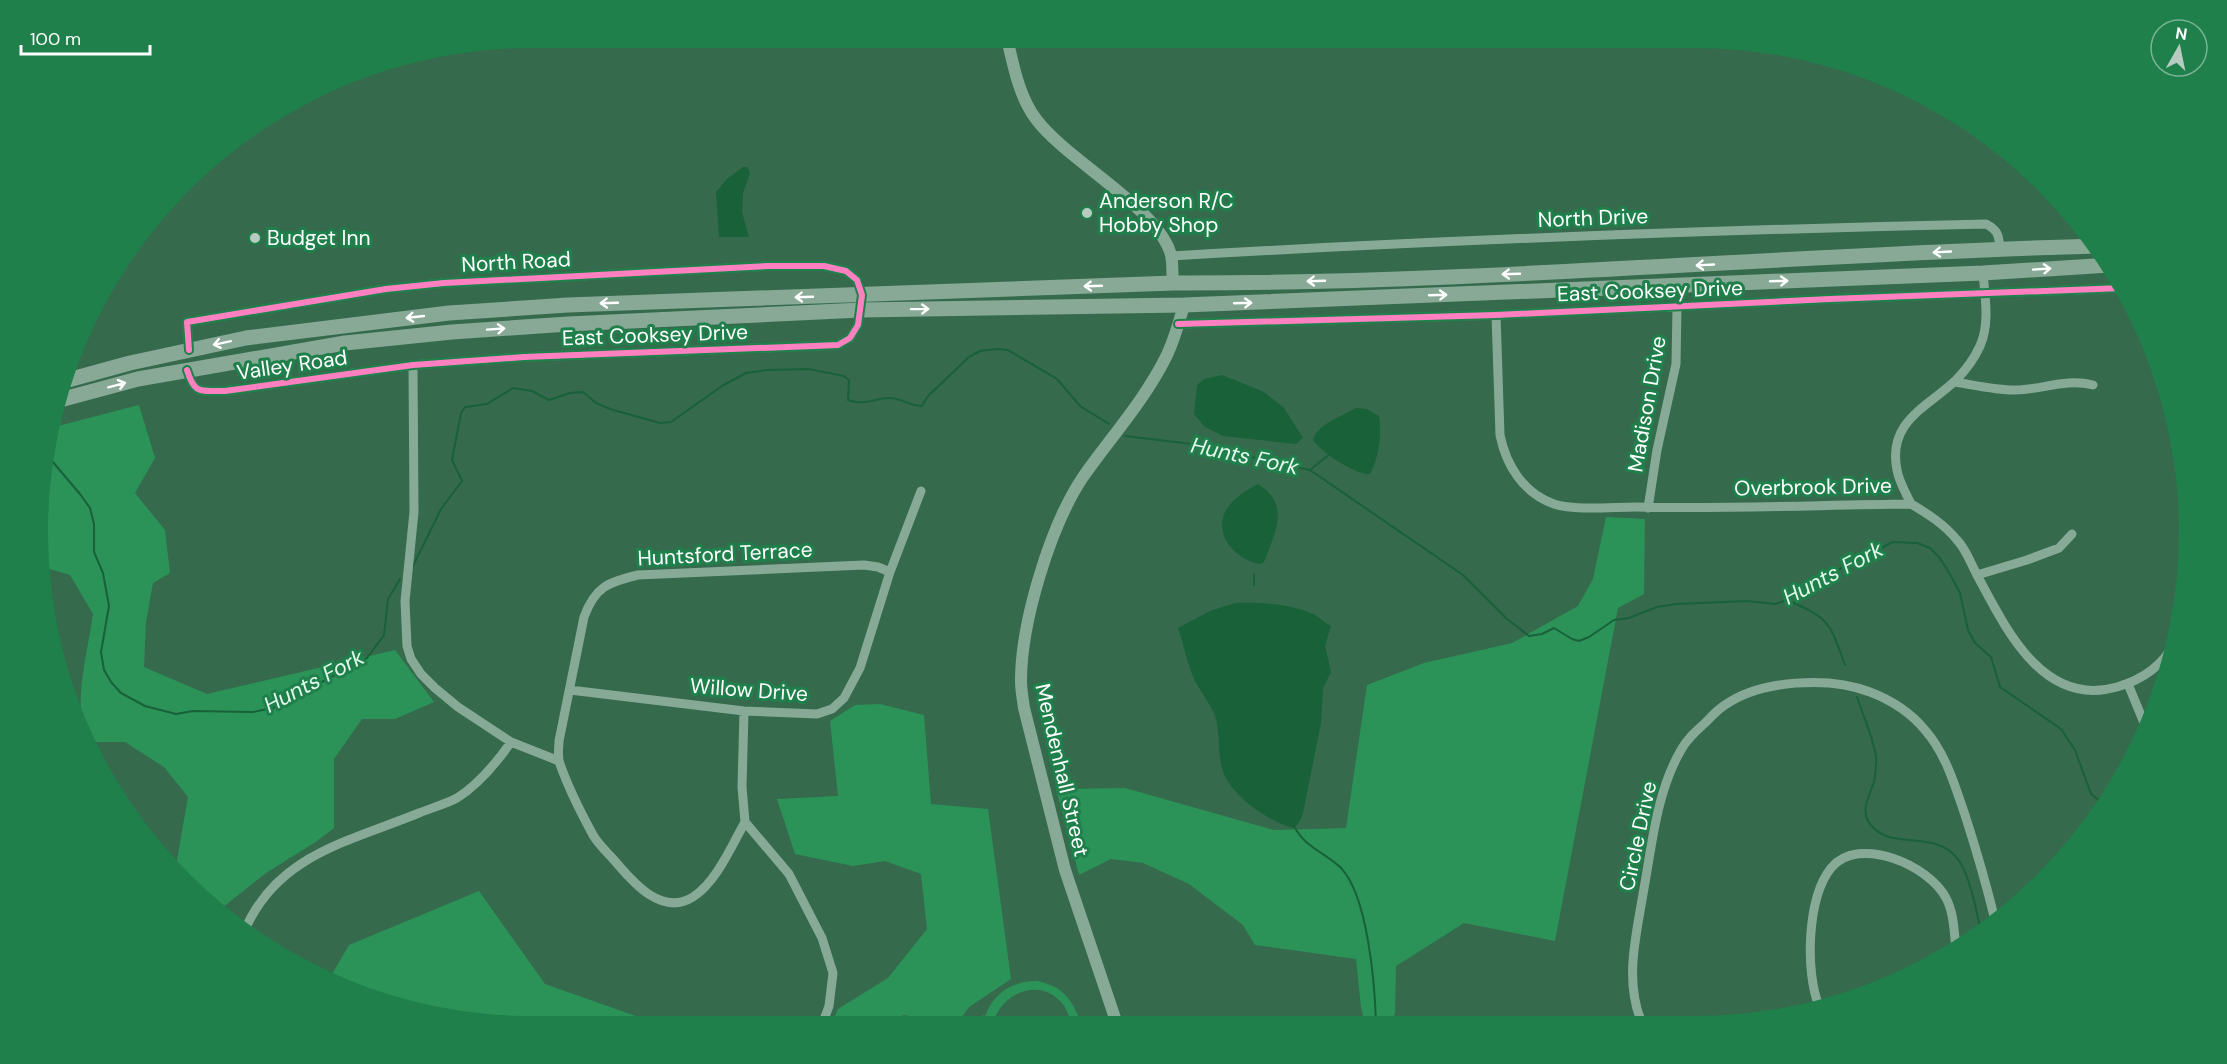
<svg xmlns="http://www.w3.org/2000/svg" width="2227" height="1064" font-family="'DM Sans',sans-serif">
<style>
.green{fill:#2b9358}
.water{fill:#186139}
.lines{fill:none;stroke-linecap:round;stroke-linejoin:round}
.stream{stroke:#186139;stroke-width:2}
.minor{stroke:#87aa97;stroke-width:9}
.tertiary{stroke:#87aa97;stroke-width:12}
.trunk{stroke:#87a996;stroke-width:15}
.cycleway-casing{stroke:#1f804b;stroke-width:10}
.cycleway{stroke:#ff80c0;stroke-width:6}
.oneway{stroke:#fff}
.poi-dot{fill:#b8cbc1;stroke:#1f804b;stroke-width:2}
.labels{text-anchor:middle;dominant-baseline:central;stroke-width:6;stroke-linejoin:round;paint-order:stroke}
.poi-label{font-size:21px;fill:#fff;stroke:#1f804b;text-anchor:start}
.street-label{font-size:21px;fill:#fff;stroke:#1f804b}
.water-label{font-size:22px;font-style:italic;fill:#e3faed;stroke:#1f804b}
</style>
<rect width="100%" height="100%" fill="#356a4d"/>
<path class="green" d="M139,405L155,458L135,493L165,530L170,573L153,583L146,622L144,667L207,694L395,650L434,702L395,719H362L334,759V828L317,841L266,873L218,911L183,882L175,871L188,797L164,767L125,742H86C73,700 87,656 93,614L70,575L43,567L47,435L50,428Z
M1606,517L1645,519L1644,594L1618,608L1555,941L1464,923L1396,966L1395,1013L1391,1024H1365L1361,1007L1356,959L1255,945L1243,925L1189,884L1143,863L1111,859L1079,875L1056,789L1125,788L1274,830L1346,828L1367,685L1424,663L1512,643L1578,606L1593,579Z
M880,704L924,715L931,804L988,809L1011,979L969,1007L956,1025L904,1015L878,1025H831L838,1009L888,978L927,929L921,874L885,861L853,866L795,854L777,799L838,796L830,721L855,705Z
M479,891L545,984L664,1026H532L435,1017L342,989L328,981L349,945Z
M1037,981C1065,987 1072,1000 1082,1025H1072C1069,1016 1066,1006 1059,1000C1035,977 998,996 993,1025H979L976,1019L984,1015L985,1017C993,993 1012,981 1037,981Z"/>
<path class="water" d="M743,167H747L750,173L743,193L742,212L749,237H719L716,192L727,179Z
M1222,375L1264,392L1284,408L1303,438L1296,444L1223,436L1205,427L1194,414L1197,385L1204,379Z
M1356,408L1367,409L1379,416C1382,436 1379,456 1370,474C1357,476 1321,452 1313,440C1317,424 1343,416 1356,408Z
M1258,484C1291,504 1275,533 1264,562L1260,564C1237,560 1214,537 1225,512C1231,500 1246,490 1258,484Z
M1235,603C1260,602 1288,604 1311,613C1318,616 1324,622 1331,626L1325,646L1331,672L1323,688L1321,723L1303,813L1300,821L1294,828C1269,822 1229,795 1222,768C1217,750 1221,731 1214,713C1209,702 1201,692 1195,681C1187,664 1184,645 1178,628L1210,611Z"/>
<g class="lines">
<path class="stream" d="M1125,436L1192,444L1310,470L1463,575L1506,618L1529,636L1542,634L1554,628L1572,639L1579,641L1589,637L1614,620L1629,618L1657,607L1676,604L1747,601L1776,604L1787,600L1850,563L1893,542L1917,543L1930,548L1939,557L1950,574L1960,593L1968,630L1975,643L1991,657L2000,687L2061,729L2075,750L2091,794L2104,804
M46,454L80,494L90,508L94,524V552L103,573L109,606L101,652L104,670L111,682L121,693L145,706L176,714L193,711L253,712L273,708L367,658L384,635L388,599L400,579
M1310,470L1331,453
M413,566L441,509L462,481L452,460L461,413L465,407L487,404L513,388L532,391L549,400L570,393L583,392L596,403L610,409L660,423L671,422L722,386L746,373L767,370L809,369L844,376L849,380L848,400C863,406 875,398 890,398C901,398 910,406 922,406L928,396L969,357L980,351L997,349L1008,350L1057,379L1080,406L1109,424
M1254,574V585
M1787,600C1831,619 1829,622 1845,665
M1857,697C1862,713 1875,742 1876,758C1877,764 1875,771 1875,777C1873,791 1860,807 1868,821C1887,853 1933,828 1957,858C1970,874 1977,913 1981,933
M1294,826C1305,848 1325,852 1341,868C1368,896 1375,986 1376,1024"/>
<path class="minor" d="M1171,256C1442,240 1714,230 1986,224C1998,230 1999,236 2000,249
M1496,315L1500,435C1506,465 1523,493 1554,504C1576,511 1612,507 1636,507C1727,509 1819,505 1911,504C1928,514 1944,524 1957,540C1966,549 1971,564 1977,575C2006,629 2043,708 2117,687C2144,679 2162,666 2176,641
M1178,324L1496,315L1830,299L2123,288
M413,365L414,512L405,601L407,646L411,659L421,674L435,688L458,707L511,742L559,761
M187,370C195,396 201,390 225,391L413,365L524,357L838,345L850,338L858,325L862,295L857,280L846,271L824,266H769L444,283L386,289L187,322L189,350
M1955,382C1974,385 1995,390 2015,390C2042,390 2065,378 2093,385
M1911,504C1906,493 1899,482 1897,470C1887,421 1928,407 1956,380C1966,370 1974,359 1980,346C1990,324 1985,297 1983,273
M1648,508L1657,450L1676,364L1677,307
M1977,575L2027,560L2059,548L2072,534
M2128,684L2147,730
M570,690L744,711L817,714L832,709L844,698L860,668L890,572L921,491
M744,711L742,787L745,822
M745,822C732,845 716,883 693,897C661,917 632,881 614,860C607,852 598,844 593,835C581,813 568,787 560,764C557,757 559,748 559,741L584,617C595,587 608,582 638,575L864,565L878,567L890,572
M745,822L789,874L822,938L833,973L829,1006L822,1025
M244,932C276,855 348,842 419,813C431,808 446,804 457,798C478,785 497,762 511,742
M1819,1006C1805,972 1807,898 1831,868C1859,834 1930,866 1946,898C1954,913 1954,932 1956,948
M1642,1023C1624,981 1636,937 1643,894C1652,846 1656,793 1681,750C1687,739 1696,731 1705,723C1711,717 1718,709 1725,705C1761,680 1829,676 1870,692C1891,700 1911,713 1925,730C1946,754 1955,786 1965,815C1977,852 1987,887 1996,924"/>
<path class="tertiary" d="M1007,38C1013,64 1019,97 1036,119C1067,161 1158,207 1171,255C1173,264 1172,274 1173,283
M1117,1024L1065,870L1024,708C1023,700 1021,690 1021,681C1021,623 1050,526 1083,477C1111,437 1144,401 1166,357C1174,341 1179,322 1184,305"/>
<path class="trunk" d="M68,380L130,363L246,338L449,313L568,305L1173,283C1481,284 1789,254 2097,246
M60,400L138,379L345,343L452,332L568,324L861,310L1184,305L1983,273L2110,265"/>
<g class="cycleway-casing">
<path id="cycleway" d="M1178,324L1496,315L1830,299L2123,288
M187,370C195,396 201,390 225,391L413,365L524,357L838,345L850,338L858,325L862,295L857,280L846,271L824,266H769L444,283L386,289L187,322L189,350"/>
</g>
<use href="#cycleway" class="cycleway"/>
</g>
<defs><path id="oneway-shaft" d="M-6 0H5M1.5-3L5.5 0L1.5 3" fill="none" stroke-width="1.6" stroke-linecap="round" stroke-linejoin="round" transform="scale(1.5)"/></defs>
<g class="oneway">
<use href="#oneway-shaft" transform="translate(1942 252) rotate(177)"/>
<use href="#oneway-shaft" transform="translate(1705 265) rotate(177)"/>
<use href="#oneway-shaft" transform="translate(2042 269) rotate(-4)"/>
<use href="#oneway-shaft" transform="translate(1511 274) rotate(178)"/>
<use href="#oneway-shaft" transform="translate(1316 281) rotate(178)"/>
<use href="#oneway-shaft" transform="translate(1779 281) rotate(-2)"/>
<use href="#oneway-shaft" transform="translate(1093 286) rotate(178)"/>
<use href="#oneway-shaft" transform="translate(1438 295) rotate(-2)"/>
<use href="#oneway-shaft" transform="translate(804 297) rotate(178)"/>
<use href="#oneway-shaft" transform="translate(609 303) rotate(178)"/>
<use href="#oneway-shaft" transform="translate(1243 303) rotate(-2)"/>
<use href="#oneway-shaft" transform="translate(920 309) rotate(-1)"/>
<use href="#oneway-shaft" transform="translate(415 317) rotate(174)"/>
<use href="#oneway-shaft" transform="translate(496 329) rotate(-4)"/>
<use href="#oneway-shaft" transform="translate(222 343) rotate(168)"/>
<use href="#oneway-shaft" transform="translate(117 385) rotate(-15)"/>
</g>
<g class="poi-dot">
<circle cx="1087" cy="213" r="6"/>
<circle cx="255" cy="238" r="6"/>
</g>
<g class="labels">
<g class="poi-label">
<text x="1099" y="201">Anderson R/C<tspan x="1099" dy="24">Hobby Shop</tspan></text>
<text x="267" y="238">Budget Inn</text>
</g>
<g class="street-label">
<text transform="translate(1593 218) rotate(-2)">North Drive</text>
<text transform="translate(516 262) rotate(-3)">North Road</text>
<text transform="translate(1650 291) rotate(-2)">East Cooksey Drive</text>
<text transform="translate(655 335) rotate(-2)">East Cooksey Drive</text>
<text transform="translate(292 365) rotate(-8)">Valley Road</text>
<text transform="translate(1647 404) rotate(-80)">Madison Drive</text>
<text transform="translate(1813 487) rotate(-1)">Overbrook Drive</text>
<text transform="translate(725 554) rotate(-3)">Huntsford Terrace</text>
<text transform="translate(749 690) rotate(4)">Willow Drive</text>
<text transform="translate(1062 770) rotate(77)">Mendenhall Street</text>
<text transform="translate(1638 836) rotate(-78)">Circle Drive</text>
</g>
<g class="water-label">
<text transform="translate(1245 456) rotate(12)">Hunts Fork</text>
<text transform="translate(1833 573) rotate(-28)">Hunts Fork</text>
<text transform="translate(314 681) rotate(-28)">Hunts Fork</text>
</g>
</g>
<path d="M0 0H2227V1064H0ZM532 48H1695A484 484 0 0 1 2179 532V532A484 484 0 0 1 1695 1016H532A484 484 0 0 1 48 532V532A484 484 0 0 1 532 48Z" fill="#1f804b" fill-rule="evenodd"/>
<g transform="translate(2179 48) rotate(9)"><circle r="28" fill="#1f804b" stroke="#79b393" stroke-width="1.5"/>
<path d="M0-4.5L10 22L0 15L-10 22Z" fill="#b8cbc1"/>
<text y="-9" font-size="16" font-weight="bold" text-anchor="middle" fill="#ffffff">N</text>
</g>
<path d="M21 45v9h129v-9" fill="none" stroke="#ffffff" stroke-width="3"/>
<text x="30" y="45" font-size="18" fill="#ffffff" stroke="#1f804b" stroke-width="4.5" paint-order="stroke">100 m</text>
</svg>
